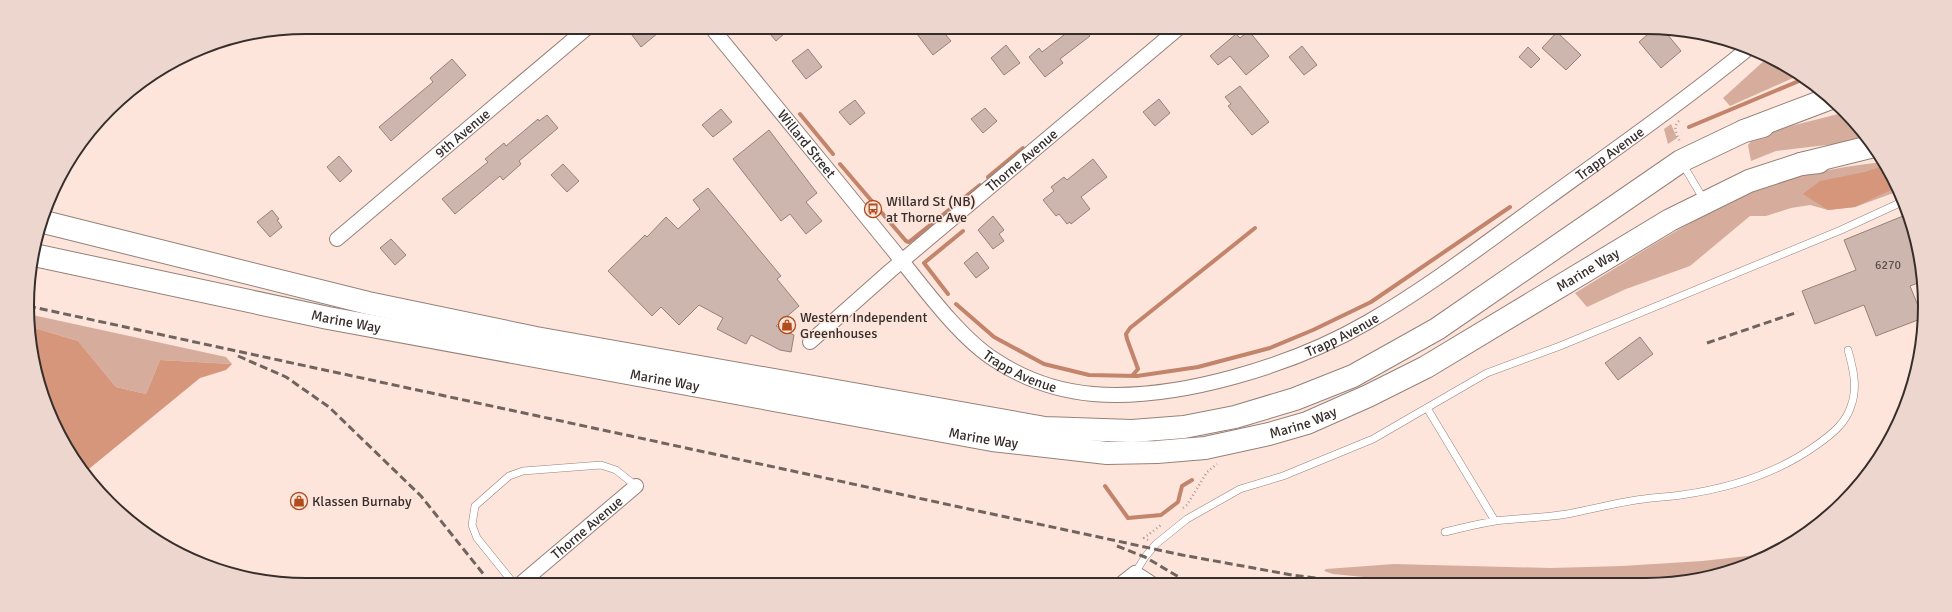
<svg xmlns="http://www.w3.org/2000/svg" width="1952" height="612" font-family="Signika,sans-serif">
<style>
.green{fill:#d6ad9c}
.forest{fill:#d6967b}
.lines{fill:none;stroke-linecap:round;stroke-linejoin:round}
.stream{stroke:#c2846a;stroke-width:4}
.building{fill:#cdb6ad;stroke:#968178}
.service-casing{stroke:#968178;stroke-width:8}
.minor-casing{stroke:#968178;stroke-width:16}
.primary-casing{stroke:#968178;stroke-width:24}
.motorway-casing{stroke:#968178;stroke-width:24}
.path{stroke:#ac9a94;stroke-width:2.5;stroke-dasharray:1 3;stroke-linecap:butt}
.service{stroke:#fff;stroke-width:7}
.minor{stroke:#fff;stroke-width:14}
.primary{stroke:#fff;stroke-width:22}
.motorway{stroke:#fff;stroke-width:22}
.rail{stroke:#71645f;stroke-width:3;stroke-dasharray:8 4;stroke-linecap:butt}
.labels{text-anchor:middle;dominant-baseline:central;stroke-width:3;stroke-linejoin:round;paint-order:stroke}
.number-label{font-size:12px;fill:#5c504c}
.street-label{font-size:14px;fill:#372e2b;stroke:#fde5dc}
.poi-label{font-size:14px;fill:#372e2b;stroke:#fde5dc;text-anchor:start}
.rim{fill:none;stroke:#372e2b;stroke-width:2}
</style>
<rect width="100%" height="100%" fill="#fde5dc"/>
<path class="green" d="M1766,59H1772L1802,74L1730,106L1723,98Z
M1846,112L1869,140L1776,151L1751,161L1748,145L1752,140L1791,126Z
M1671,124L1677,138L1668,144L1664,129Z
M1884,162L1899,191L1855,207L1828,210L1810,205L1791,208L1766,216H1750L1690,266L1626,289L1587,307L1575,293C1628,261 1679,226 1735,200C1781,178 1833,167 1884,162Z
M28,314L226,357L232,364L160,360L146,394L116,387L78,341L28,326Z
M1775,553L1769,556L1693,579L1641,583H1459L1404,581L1333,574L1324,571L1326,569L1394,564L1550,568L1622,566L1702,561Z"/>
<path class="forest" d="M1886,165L1897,187L1855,207L1828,210L1803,194L1820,181L1865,172Z
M28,326L78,341L116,387L146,394L160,360L232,364L226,370L200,378L84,473L74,461L36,378Z"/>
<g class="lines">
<path class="stream" d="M800,114L833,154
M1689,127L1806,78
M840,164L906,241L909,242L980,185
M988,177L1023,148
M948,294L924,263L963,231
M956,304L994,337L1044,364L1089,375L1137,376L1198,367L1270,348L1313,330L1371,302L1510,207
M1132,376L1138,369L1127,339L1126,334L1130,328L1255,228
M1105,486L1128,518L1161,515L1178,502L1182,486L1192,480"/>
</g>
<path class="building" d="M641,27H653L658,33L641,47L632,35Z
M764,27H792L776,41Z
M926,27H939L951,41L933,55L917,34Z
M1058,27H1083L1090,36L1060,59L1063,63L1045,77L1029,57L1039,48L1042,52L1064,35Z
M1655,28L1663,29L1681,51L1661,68L1639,42Z
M1249,31L1269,56L1246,75L1230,56L1218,65L1210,56L1236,34L1240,38Z
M1557,32L1581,55L1566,70L1542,48Z
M1006,45L1020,63L1004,75L991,58Z
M1302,46L1317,65L1304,75L1289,57Z
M1528,47L1540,59L1531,68L1519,57Z
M808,49L822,67L806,79L792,61Z
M452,59L466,75L391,141L379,127L433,82L430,78Z
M1240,86L1269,122L1252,135L1228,106L1231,104L1225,97Z
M1159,99L1170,113L1155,126L1143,112Z
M855,100L865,113L850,125L839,112Z
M985,108L997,121L983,133L971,119Z
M721,109L732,122L713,137L702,125Z
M547,115L558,128L519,161L521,164L503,180L500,176L455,214L442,199L488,162L485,159L504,143L506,146L538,119L539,121Z
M769,130L817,193L806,202L822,221L806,234L790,214L781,221L733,159Z
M339,156L352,171L340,182L327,167Z
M1093,159L1107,177L1081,197L1090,209L1071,224L1070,222L1067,224L1059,214L1056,216L1043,200L1054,191L1051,187L1064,177L1067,180Z
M563,164L579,181L567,192L551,175Z
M708,188L781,276L777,279L799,306L776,326L794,335L791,352L780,350L751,335L746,344L717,329L723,318L699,305L679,325L661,307L652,316L608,271L645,235L647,237L666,217L678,229L700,209L693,200Z
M272,210L279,219L277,220L282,227L270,237L257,222Z
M1908,214L1920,252L1923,281L1910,286L1923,318L1876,336L1864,305L1815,324L1802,291L1856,270L1844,240Z
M993,216L1004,230L999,234L1004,241L993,249L978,230Z
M391,239L406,255L395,265L380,248Z
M977,252L989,268L976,278L964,263Z
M1640,337L1653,354L1618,380L1605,363Z"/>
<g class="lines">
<g class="service-casing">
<path id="service" d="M1682,163L1704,200
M1427,408L1495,521
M1445,532C1461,528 1478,524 1495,521C1519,518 1543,518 1567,514C1593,509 1619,502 1644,499C1656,497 1669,497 1681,495C1731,488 1777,474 1818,444C1832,434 1846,423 1851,406C1858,387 1853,368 1848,350
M1135,573L1145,557L1156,544L1187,519L1240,489L1283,476L1373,439L1487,373L1560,346L1841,230L1904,201
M515,585L477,538L472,525L475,506L509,476L523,471L601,465L616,470L636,486"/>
</g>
<g class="minor-casing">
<g id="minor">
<path id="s1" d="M711,27C771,100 830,172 889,245C918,280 957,336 995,360C1024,379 1058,391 1093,394C1178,401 1294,365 1368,322C1430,286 1487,242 1545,200C1614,150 1684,101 1750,47"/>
<path id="s2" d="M337,239L588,27"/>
<path id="s3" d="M810,342L890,271L1180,27"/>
<path d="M1121,584L1135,573L1152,584"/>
<path id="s4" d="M519,585L636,486"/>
</g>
</g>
<g class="primary-casing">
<g id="primary">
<path d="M44,222L368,303L536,338L1045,428L1132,431L1184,427L1235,417L1295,399L1353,376L1437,329L1681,161L1744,131L1763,126"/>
<path id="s5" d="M34,255L328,318L992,440L1107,453L1157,452L1205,448L1269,434L1307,423L1368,396L1426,367L1670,220L1749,181L1801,164L1819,162"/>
</g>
</g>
<g class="motorway-casing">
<path id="motorway" d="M1744,131L1831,98
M1801,164L1874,146"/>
</g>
<path class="path" d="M1679,121C1672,127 1677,135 1680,142
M1183,508L1187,505L1207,472L1217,464
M1148,540L1144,538L1161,525"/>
<use href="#service" class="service"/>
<use href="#minor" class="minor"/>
<use href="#primary" class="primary"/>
<use href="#motorway" class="motorway"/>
<path class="rail" d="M28,306L1182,555L1292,575L1353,583
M1707,343L1798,312
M238,356L286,377L329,407L421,496L485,576
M1117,546L1145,557L1189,583"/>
</g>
<defs>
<g id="bus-ring" transform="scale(0.9)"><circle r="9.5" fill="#fde5dc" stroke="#b04c1b" stroke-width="1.5"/><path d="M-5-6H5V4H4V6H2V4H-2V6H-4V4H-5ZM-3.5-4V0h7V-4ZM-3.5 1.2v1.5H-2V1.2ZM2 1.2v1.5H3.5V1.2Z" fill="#b04c1b"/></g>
<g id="shop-ring" transform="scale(0.9)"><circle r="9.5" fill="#fde5dc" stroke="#b04c1b" stroke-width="1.5"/><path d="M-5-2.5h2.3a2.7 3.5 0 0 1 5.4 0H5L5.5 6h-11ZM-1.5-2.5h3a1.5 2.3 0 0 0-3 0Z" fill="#b04c1b"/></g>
</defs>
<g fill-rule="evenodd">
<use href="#bus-ring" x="873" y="209"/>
<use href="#shop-ring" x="787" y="325"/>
<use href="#shop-ring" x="299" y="501"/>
</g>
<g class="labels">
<g class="number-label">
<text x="1888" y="265">6270</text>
</g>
<g class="street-label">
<text stroke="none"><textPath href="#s2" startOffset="164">9th Avenue</textPath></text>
<text stroke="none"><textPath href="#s1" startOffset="151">Willard Street</textPath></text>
<text stroke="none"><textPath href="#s1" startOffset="1126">Trapp Avenue</textPath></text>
<text stroke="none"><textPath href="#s3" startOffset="279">Thorne Avenue</textPath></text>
<text stroke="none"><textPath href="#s5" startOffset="1615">Marine Way</textPath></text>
<text stroke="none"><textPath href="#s5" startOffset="319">Marine Way</textPath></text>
<text stroke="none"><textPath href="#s1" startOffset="802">Trapp Avenue</textPath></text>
<text stroke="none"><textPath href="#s1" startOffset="466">Trapp Avenue</textPath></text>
<text stroke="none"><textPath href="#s5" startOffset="643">Marine Way</textPath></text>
<text stroke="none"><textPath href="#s5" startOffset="1291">Marine Way</textPath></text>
<text stroke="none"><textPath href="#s5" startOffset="967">Marine Way</textPath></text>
<text stroke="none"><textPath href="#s4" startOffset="89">Thorne Avenue</textPath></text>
</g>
<g class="poi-label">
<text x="886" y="201">Willard St (NB)<tspan x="886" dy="16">at Thorne Ave</tspan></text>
<text x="800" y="317">Western Independent<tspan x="800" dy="16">Greenhouses</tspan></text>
<text x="312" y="501">Klassen Burnaby</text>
</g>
</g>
<path d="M0 0H1952V612H0ZM306 34H1646A272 272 0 0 1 1918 306V306A272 272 0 0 1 1646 578H306A272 272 0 0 1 34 306V306A272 272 0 0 1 306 34Z" fill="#edd6ce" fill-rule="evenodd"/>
<path class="rim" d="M306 34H1646A272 272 0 0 1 1918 306V306A272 272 0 0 1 1646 578H306A272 272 0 0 1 34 306V306A272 272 0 0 1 306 34Z"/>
</svg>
